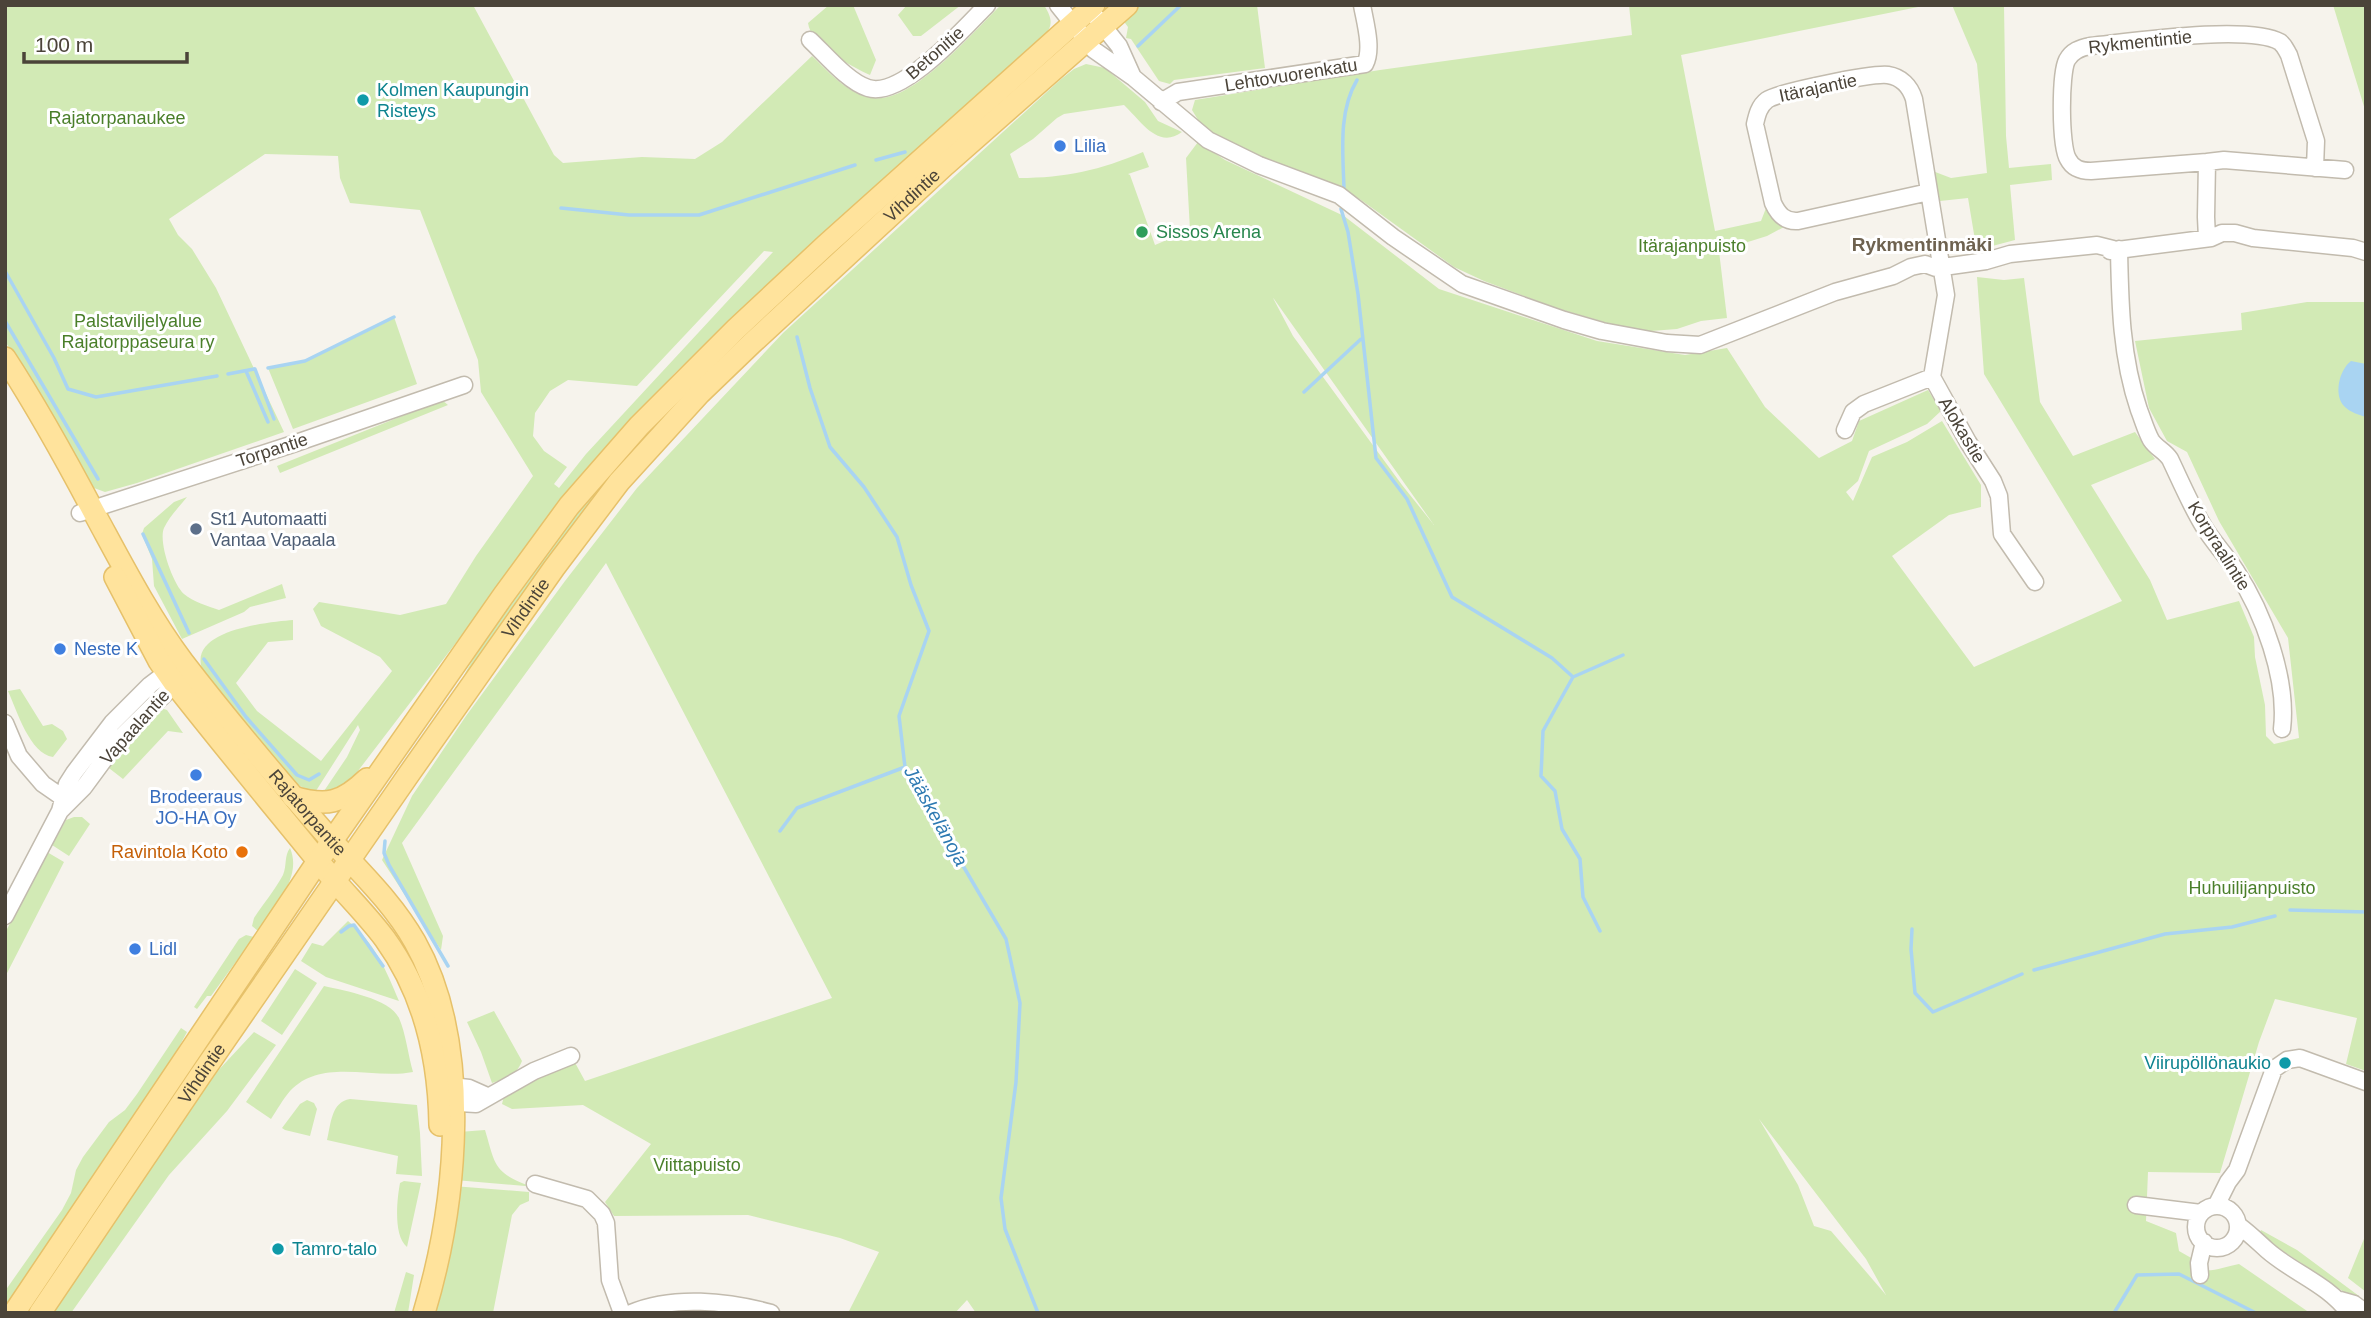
<svg xmlns="http://www.w3.org/2000/svg" width="2371" height="1318" font-family="Arial,sans-serif">
<style>
.green{fill:#d2eab5;fill-rule:evenodd}
.water{fill:#a9d4f2}
.lines{fill:none;stroke-linecap:round;stroke-linejoin:round}
.stream{stroke:#a9d4f2;stroke-width:3.5}
.minor-casing{stroke:#c2bbae;stroke-width:19}
.major-casing{stroke:#e6c16a;stroke-width:24}
.minor{stroke:#fff;stroke-width:16}
.major{stroke:#ffe39c;stroke-width:21}
.culture-dot{fill:#0f9aa8;stroke:#fff;stroke-width:2.5}
.shop-dot{fill:#3f7fe0;stroke:#fff;stroke-width:2.5}
.leisure-dot{fill:#2e9e5b;stroke:#fff;stroke-width:2.5}
.service-dot{fill:#5c6f8a;stroke:#fff;stroke-width:2.5}
.food-dot{fill:#e8710a;stroke:#fff;stroke-width:2.5}
.labels{text-anchor:middle;dominant-baseline:central;stroke-width:6;stroke-linejoin:round;paint-order:stroke}
.street-label{font-size:18px;fill:#4b4439;stroke:#fff}
.culture-label{font-size:18px;fill:#0d838f;stroke:#fff;text-anchor:start}
.park-label{font-size:18px;fill:#4a7f2a;stroke:#fff}
.shop-label{font-size:18px;fill:#366cbe;stroke:#fff;text-anchor:start}
.leisure-label{font-size:18px;fill:#27864d;stroke:#fff;text-anchor:start}
.service-label{font-size:18px;fill:#4e5e75;stroke:#fff;text-anchor:start}
.food-label{font-size:18px;fill:#c56008;stroke:#fff;text-anchor:end}
.neighbourhood-label{font-size:19px;font-weight:bold;fill:#6e6250;stroke:#fff}
.water-label{font-size:19px;font-style:italic;fill:#2e7ab2;stroke:#fff}
</style>
<rect width="100%" height="100%" fill="#f6f3ec"/>
<path class="green" d="M5,5H473L554,155L563,163L642,157L695,159L722,142L812,56C829,72 849,96 874,98C913,103 973,32 1001,5H1044C1058,27 1048,32 1032,47L800,255L675,373L594,462L348,784L325,797L324,791L347,757L360,730L358,725L314,794L295,783L203,671C185,630 269,622 293,620V640L268,642L236,683L257,711L321,761L392,671L380,657L321,626L313,609L319,602L400,615L446,604L476,556L533,476L481,392L478,360L420,210L350,203L340,178L338,156L265,154L169,219L178,235L192,249L216,288L284,432L137,483L105,492L94,488L5,341ZM764,251L773,252L586,454L559,488L554,484L567,467L544,451L533,436L535,413L550,391L568,380L637,386Z
M829,5H853L876,60L870,75C851,66 811,46 808,23Z
M907,5H961L921,36H913L898,15Z
M1138,5H1257L1265,68L1174,80L1170,84L1159,81L1131,39L1126,38L1128,27L1122,19Z
M1629,5H1928L1681,55L1715,231L1761,221L1768,203C1771,214 1774,221 1784,227L1767,236L1719,251L1727,318L1701,321L1677,329L1638,332L1556,308L1484,281L1454,267L1361,200L1340,187L1257,155L1203,128L1192,110L1195,100L1380,70L1632,35Z
M1952,5H2004L2006,136L2009,168L2051,164L2052,180L2010,185L2015,240L1981,249L1975,240L1968,198L1940,201L1934,197L1930,170L1951,178L1987,173L1977,64Z
M2333,5H2366V113Z
M1086,64L1105,68L1145,102L1158,121L1182,132C1158,150 1141,121 1124,105L1064,114L1057,118L1033,139L1010,154L1019,178C1066,178 1100,170 1143,152L1149,167L1128,174L1130,175L1155,245L1190,230L1186,158L1198,142L1225,160L1344,216L1439,289L1597,341L1685,355L1727,348L1765,407L1819,458L1852,441L1859,421L1928,390L1941,411L1927,424L1869,451L1858,481L1846,492L1853,501L1872,457L1907,442L1942,421L1981,485V507L1949,515L1892,556L1974,667L2122,601L1984,374L1977,277L2004,280L2024,278L2040,402L2073,456L2135,432L2155,459L2091,485L2150,580L2167,620L2239,601L2254,637L2255,657L2265,705L2266,736L2274,744L2299,738L2288,638L2219,521L2187,452L2167,441L2149,408L2135,341L2242,330L2241,313L2307,302H2366V1071L2346,1064L2357,1018L2275,999L2259,1042L2220,1173L2148,1172L2146,1221L2176,1233L2179,1251L2193,1259L2197,1269C2212,1273 2223,1267 2239,1264L2310,1313H976L967,1300L955,1313H848L879,1252L840,1238L748,1215L614,1216L605,1202L651,1144L583,1105L512,1109L502,1104L504,1096L573,1059L585,1081L832,998L606,563L402,843L443,936L441,950L382,860L412,796L466,716L565,581L637,488L783,333L1060,80L1074,69ZM1273,298L1274,299L1434,525L1402,485L1293,336ZM1759,1119L1866,1259L1886,1295L1831,1231L1814,1226L1798,1185Z
M871,217L873,220C800,288 717,356 650,431C580,511 521,598 461,685C463,672 483,645 491,631C588,471 735,344 871,217Z
M394,317L417,384L293,429L268,368L305,361Z
M442,400L448,405L280,473L277,466Z
M187,497C180,506 169,517 164,528C158,542 173,584 184,594C193,602 208,606 219,610L282,584L286,598L250,607L244,612L182,639L154,586L152,559L142,534L144,528L174,502Z
M20,689L43,726L52,724L63,731L67,739L53,757C30,754 17,711 8,691Z
M161,708L167,710L183,733L168,731L123,779L105,765L128,739Z
M74,817H82L90,824L69,856L52,845L66,820Z
M290,848C303,878 273,908 258,931L252,926L254,918C263,904 275,890 283,875C287,865 284,856 290,848Z
M47,852L64,862L5,977V933Z
M348,921C375,943 386,970 399,1001L326,977L301,961L312,943L323,946Z
M246,935L254,937L211,996H207L197,1009L194,1007L239,939Z
M295,969L317,983L282,1035L261,1021Z
M324,986C345,991 389,998 399,1018C406,1034 408,1055 413,1072C373,1080 322,1057 290,1091C283,1099 277,1110 271,1119L246,1102Z
M494,1011L522,1061C516,1076 507,1078 492,1083L481,1052L467,1022Z
M181,1028L187,1032L167,1069L105,1157L102,1168L5,1310V1291L62,1210L71,1193L76,1170L83,1157L109,1122L125,1110L137,1094Z
M254,1032L276,1045L227,1111L169,1175L71,1313H52L201,1089Z
M350,1099L417,1105L420,1133L422,1176L396,1174L398,1156L327,1140C331,1124 331,1102 350,1099Z
M307,1100L314,1103L317,1109L310,1136L285,1130L282,1128L300,1104Z
M485,1130C495,1163 493,1172 527,1185L525,1186L455,1180L459,1132Z
M404,1181L421,1183L407,1247C393,1236 397,1199 400,1183Z
M453,1186L529,1192V1201L520,1205L512,1215L493,1313H436Z
M2261,1230L2297,1250L2359,1296L2356,1300L2259,1235Z
M2366,1234V1292L2348,1278Z
M406,1272L414,1275L408,1313H394Z"/>
<path class="water" d="M2351,361L2366,364V417C2359,415 2350,412 2345,407C2333,396 2339,370 2351,361Z"/>
<g class="lines">
<path class="stream" d="M1138,46L1181,5
M876,160L905,152
M1344,189C1343,153 1338,112 1357,80
M561,208L629,215H699L855,165
M1341,209L1348,232L1358,294L1376,458L1407,499L1452,597L1552,658L1573,677L1543,731L1541,776L1555,791L1562,829L1580,859L1583,897L1600,931
M5,271L54,358L68,389L96,397L217,376
M5,321L98,479
M797,337L810,388L830,447L864,487L897,537L911,585L929,631L899,716L905,767L1006,939L1020,1003L1016,1082L1001,1198L1005,1229L1038,1313
M268,368L305,361L394,317
M255,369L274,419
M246,371L268,422
M228,374L254,369
M1304,392L1361,339
M143,534L189,633
M204,659L246,717L297,775L309,780L319,774
M1573,677L1623,655
M780,831L797,808L905,767
M385,841L384,853L389,865L448,966
M2290,910L2366,912
M1912,929L1911,949L1915,993L1933,1012L2022,974
M341,932L349,926L354,925L383,966
M2034,970L2165,934L2232,927L2275,916
M2114,1313L2137,1275L2179,1274L2256,1313"/>
<g class="minor-casing">
<path id="minor" d="M1058,5L1094,50L1134,78L1208,140L1259,165L1339,195L1393,237L1462,284L1564,320L1602,331L1667,343L1700,345L1835,292L1893,276L1911,267L1925,264L1936,268L1986,261L2010,254L2097,245L2113,249
M1096,17L1119,46L1132,75
M810,40C825,54 848,82 868,88C902,99 964,28 987,5
M1161,102L1178,92L1365,64C1373,49 1365,22 1362,5
M2207,162L2224,160L2345,170
M1929,192L1798,221C1785,222 1778,214 1773,203L1755,124C1757,115 1759,106 1767,100C1778,92 1873,73 1888,75C1901,77 1910,86 1914,99L1946,295L1932,377L1968,442L1993,481L1999,496L2002,534L2035,582
M2207,238L2206,217L2207,162L2091,171C2081,171 2073,169 2068,159C2060,146 2060,74 2067,60C2072,51 2080,48 2090,46C2129,42 2248,24 2280,42C2285,46 2286,50 2289,55L2316,141L2315,168
M2119,249C2120,304 2121,357 2139,410C2143,420 2146,431 2151,440C2156,448 2165,451 2170,459C2181,482 2191,506 2204,527C2213,542 2226,555 2236,571C2263,612 2288,679 2282,729
M2110,251L2211,238L2222,233H2235L2253,238L2353,248L2366,252
M1845,430L1853,412L1864,404L1932,377
M80,513L293,444L464,385
M5,723L19,756L43,784L69,802
M60,811L84,787L120,738L175,684L177,676
M5,916L60,811L67,784L74,773L112,723L150,685L175,666
M443,1085L469,1088L487,1096
M442,1102L476,1104L534,1071L571,1056
M535,1184L587,1199L602,1214L606,1223L610,1280L622,1313
M2136,1205L2201,1213
M2216,1206L2228,1182L2237,1170L2274,1069L2287,1060L2300,1058L2366,1082
M2196 1227a21 21 0 1 1 42 0a21 21 0 1 1-42 0Z
M2238,1225C2249,1233 2257,1241 2267,1250C2293,1273 2328,1284 2349,1313
M2200,1275L2199,1263L2204,1242
M2340,1300L2354,1304L2366,1313
M631,1313C673,1295 728,1301 771,1313"/>
</g>
<g class="major-casing">
<g id="major">
<path id="s1" d="M5,358C39,410 69,465 98,520C124,568 150,618 183,662C230,723 280,782 331,840C361,873 393,903 415,942C473,1045 457,1203 424,1313"/>
<path d="M115,577L159,661L175,684C222,744 271,803 319,862C340,889 365,912 385,939C424,993 439,1059 440,1125"/>
<path d="M293,797C327,807 342,803 367,779"/>
<path d="M14,1313L318,861L503,596L569,506L639,426L736,329L826,245L1094,5"/>
<path id="s2" d="M40,1313L200,1076L409,774L554,568L619,482L700,393L751,344L945,165L1127,5"/>
</g>
</g>
<use href="#minor" class="minor"/>
<use href="#major" class="major"/>
</g>
<g class="culture-dot">
<circle cx="363" cy="100" r="7"/>
<circle cx="2285" cy="1063" r="7"/>
<circle cx="278" cy="1249" r="7"/>
</g>
<g class="shop-dot">
<circle cx="1060" cy="146" r="7"/>
<circle cx="60" cy="649" r="7"/>
<circle cx="196" cy="775" r="7"/>
<circle cx="135" cy="949" r="7"/>
</g>
<circle class="leisure-dot" cx="1142" cy="232" r="7"/>
<circle class="service-dot" cx="196" cy="529" r="7"/>
<circle class="food-dot" cx="242" cy="852" r="7"/>
<g class="labels">
<g class="street-label">
<text transform="translate(2140 42) rotate(-6)">Rykmentintie</text>
<text transform="translate(935 53) rotate(-41)">Betonitie</text>
<text transform="translate(1291 75) rotate(-9)">Lehtovuorenkatu</text>
<text transform="translate(1818 88) rotate(-12)">Itärajantie</text>
<text stroke="none"><textPath href="#s2" startOffset="1423">Vihdintie</textPath></text>
<text transform="translate(1962 430) rotate(59)">Alokastie</text>
<text transform="translate(272 450) rotate(-18)">Torpantie</text>
<text transform="translate(2219 546) rotate(58)">Korpraalintie</text>
<text stroke="none"><textPath href="#s2" startOffset="856">Vihdintie</textPath></text>
<text transform="translate(135 727) rotate(-48)">Vapaalantie</text>
<text stroke="none"><textPath href="#s1" startOffset="548">Rajatorpantie</textPath></text>
<text stroke="none"><textPath href="#s2" startOffset="289">Vihdintie</textPath></text>
</g>
<g class="culture-label">
<text x="377" y="90">Kolmen Kaupungin<tspan x="377" dy="21">Risteys</tspan></text>
<text x="2271" y="1063" text-anchor="end">Viirupöllönaukio</text>
<text x="292" y="1249">Tamro-talo</text>
</g>
<g class="park-label">
<text x="117" y="118">Rajatorpanaukee</text>
<text x="1692" y="246">Itärajanpuisto</text>
<text x="138" y="321">Palstaviljelyalue<tspan x="138" dy="21">Rajatorppaseura ry</tspan></text>
<text x="2252" y="888">Huhuilijanpuisto</text>
<text x="697" y="1165">Viittapuisto</text>
</g>
<g class="shop-label">
<text x="1074" y="146">Lilia</text>
<text x="74" y="649">Neste K</text>
<text x="196" y="797" text-anchor="middle">Brodeeraus<tspan x="196" dy="21">JO-HA Oy</tspan></text>
<text x="149" y="949">Lidl</text>
</g>
<g class="leisure-label">
<text x="1156" y="232">Sissos Arena</text>
</g>
<g class="service-label">
<text x="210" y="519">St1 Automaatti<tspan x="210" dy="21">Vantaa Vapaala</tspan></text>
</g>
<g class="food-label">
<text x="228" y="852">Ravintola Koto</text>
</g>
<g class="neighbourhood-label">
<text x="1922" y="244">Rykmentinmäki</text>
</g>
<g class="water-label">
<text transform="translate(936 816) rotate(61)">Jääskelänoja</text>
</g>
</g>
<rect width="2371" height="1318" fill="none" stroke="#4b4439" stroke-width="14"/>
<path d="M24 52v10h163v-10" fill="none" stroke="#4b4439" stroke-width="3.5"/>
<text x="35" y="52" font-size="21" fill="#4b4439" stroke="#ffffff" stroke-width="5" paint-order="stroke">100 m</text>
</svg>
